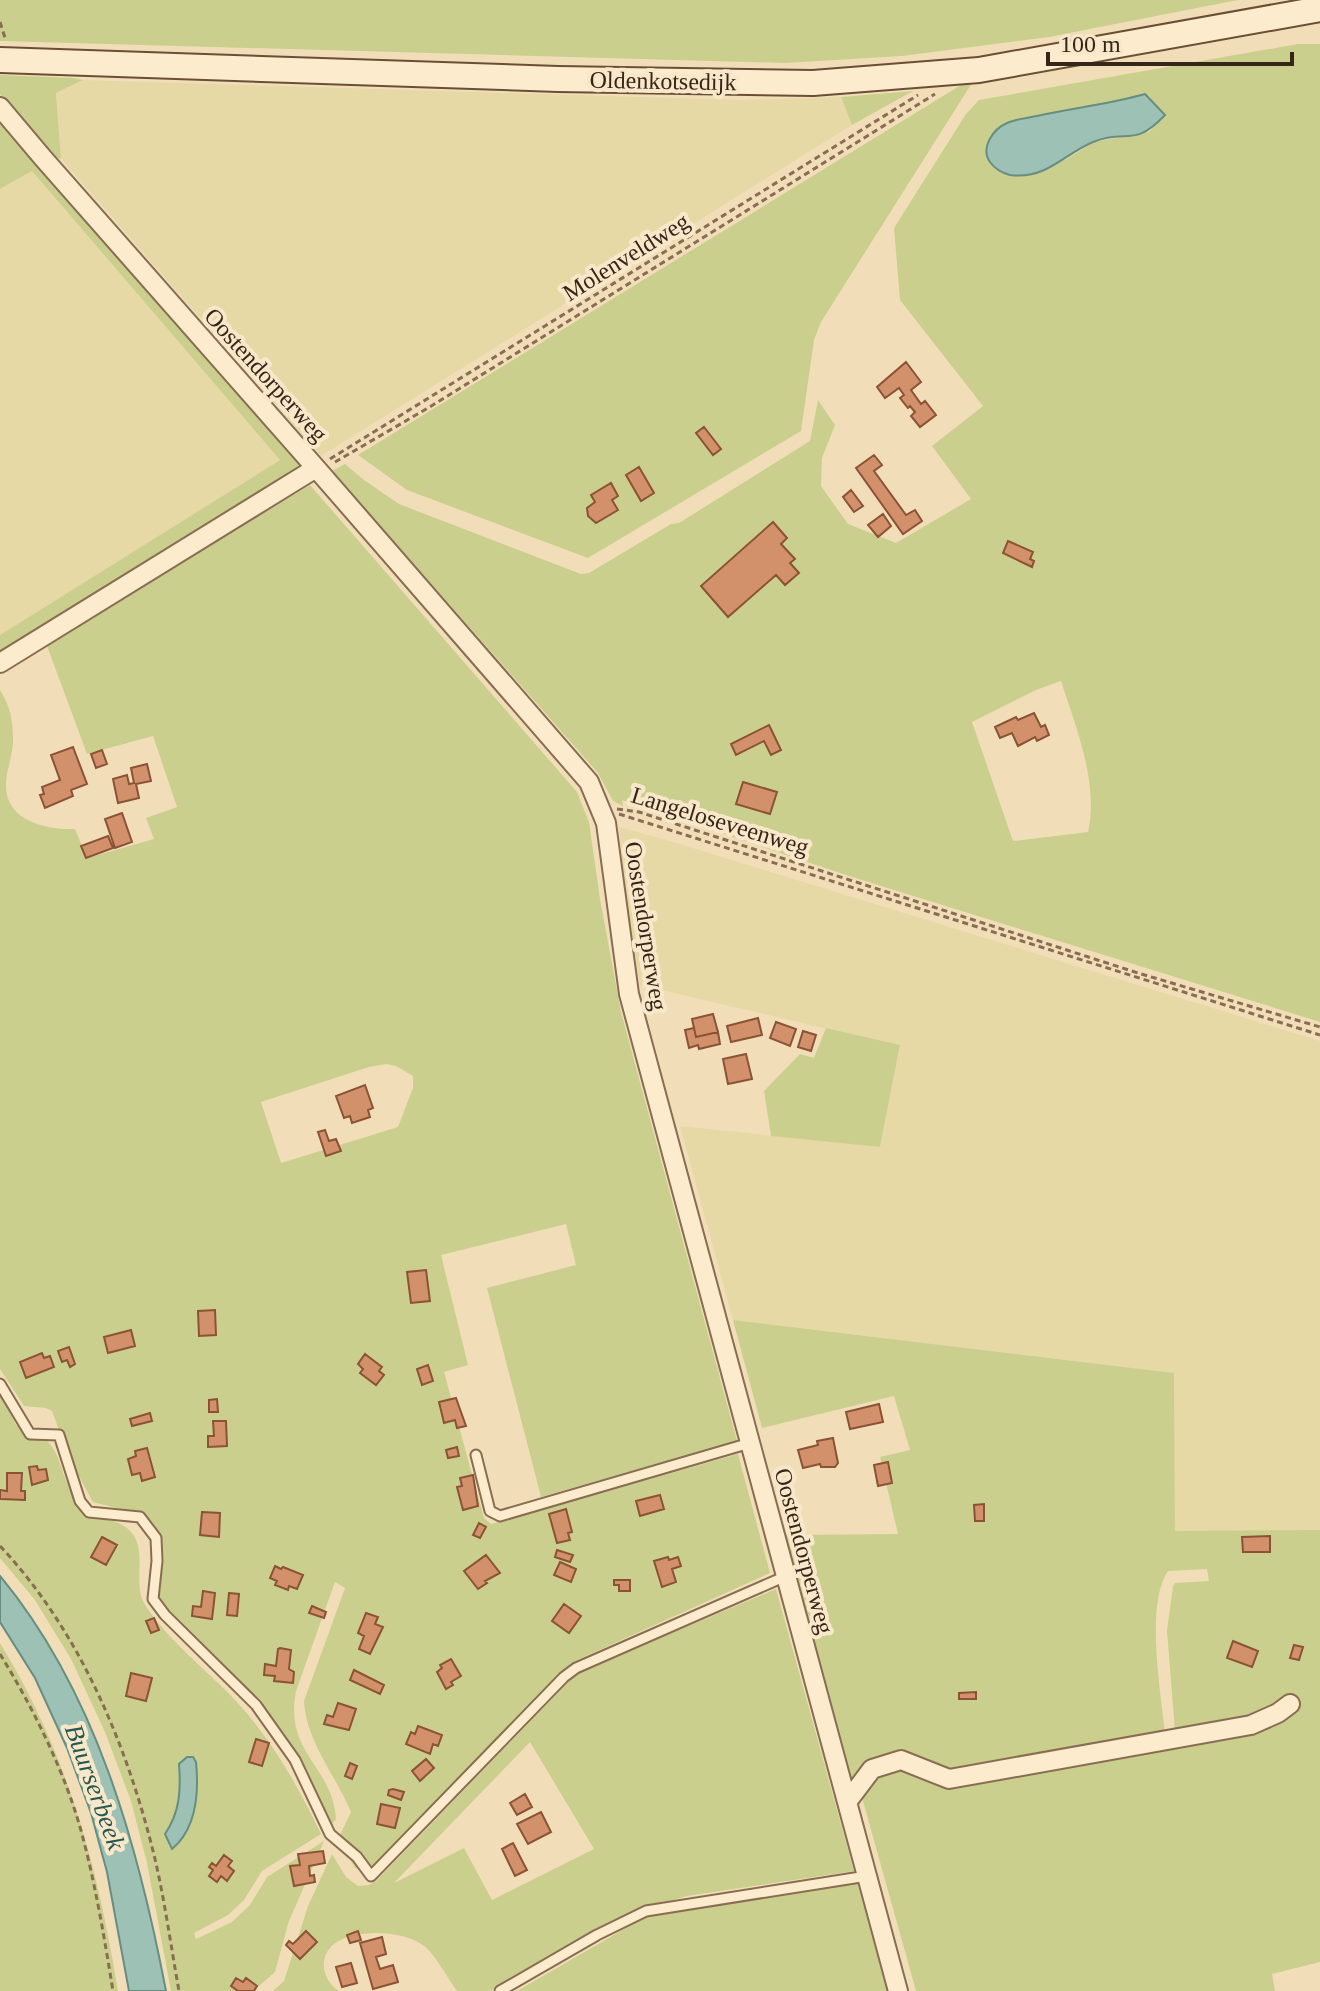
<svg xmlns="http://www.w3.org/2000/svg" width="1320" height="1991" font-family="Georgia,serif">
<style>
.farmland{fill:#e7d9a6}
.green{fill:#cbcf8d;fill-rule:evenodd}
.water{fill:#9ec1b5;stroke:#668e82;stroke-width:2}
.building{fill:#d3916b;stroke:#8a5336;stroke-width:2}
.lines{fill:none;stroke-linecap:round;stroke-linejoin:round}
.lane-casing{stroke:#896d53;stroke-width:13}
.street-casing{stroke:#896d53;stroke-width:22}
.secondary-casing{stroke:#6a4e36;stroke-width:28}
.path{stroke:#896d53;stroke-width:3;stroke-dasharray:6 4;stroke-linecap:butt}
.lane{stroke:#fcebcc;stroke-width:9}
.street{stroke:#fcebcc;stroke-width:18}
.secondary{stroke:#fcebcc;stroke-width:24}
.labels{text-anchor:middle;dominant-baseline:central;stroke-width:8;stroke-linejoin:round;paint-order:stroke}
.street-label{font-size:24px;fill:#362619;stroke:#f8e8c9}
.water-label{font-size:26px;font-style:italic;fill:#275752;stroke:#f8e8c9}
</style>
<rect width="100%" height="100%" fill="#f1deb9"/>
<path class="farmland" d="M83,80L743,100L841,97L852,125L321,456L61,159L56,93Z
M32,171L280,460L0,635V189Z
M619,827L670,841L1320,1041V1530L1175,1532L1174,1373L733,1320L680,1126L880,1147L900,1046L640,985L627,909Z"/>
<path class="green" d="M0,0H1238L1049,37L902,56L785,63L0,41Z
M1298,44H1320V1022L849,876L622,800L623,806L613,801L598,773L332,471L345,464L364,480L399,504L581,574L589,573L671,524L679,523L810,441L818,400L835,425L822,458L821,486L848,524L896,543L971,499L932,446L983,406L900,300L894,228L966,114L979,100ZM1145,94L1165,115L1149,132L1094,142L1065,160L998,128L1008,123L1121,102ZM1061,681C1076,727 1099,784 1088,832L1013,841L972,722L1036,690Z
M0,75L73,78L83,80L56,93L61,159L46,153L11,113L0,94Z
M972,83L821,322L814,340L801,431L588,558L407,490L358,455L961,85Z
M913,91L852,125L841,97Z
M0,118L304,467L0,655V635L280,460L32,171L0,189Z
M310,485L577,792L589,822L600,899L621,1012L737,1441L541,1497L487,1288L576,1265L566,1224L441,1255L468,1365L444,1372L484,1518L491,1524L509,1519L738,1454L770,1573L575,1661L485,1750L375,1866L363,1871L355,1868L338,1839L351,1812C336,1776 306,1741 304,1701L345,1588L335,1582L296,1691C284,1754 333,1766 336,1819L332,1824L329,1822L290,1749L156,1600L151,1541L145,1529L120,1509L93,1502L70,1460L52,1411L46,1408L24,1406L0,1369V690C10,706 13,719 13,738C14,755 5,771 6,788C8,822 48,830 75,829L87,858L154,839L146,818L177,807L153,736L87,754L47,646ZM386,1064L396,1066L413,1076V1088L398,1127L281,1163L261,1102L369,1067Z
M826,1028L900,1045L880,1147L771,1136L764,1091L800,1054L814,1058Z
M733,1320L1174,1373L1175,1531L1320,1530V1962L1272,1974L1275,1991H916L861,1794L883,1770L893,1767H901L946,1786L1262,1730L1288,1715L1301,1703L1287,1699C1258,1724 1212,1725 1175,1731L1167,1631L1173,1586L1175,1583L1209,1581L1207,1569L1168,1571C1145,1605 1161,1692 1165,1733L949,1770L901,1753L888,1755L873,1760L849,1786L785,1535L898,1534L880,1457L910,1450L894,1396L762,1428Z
M0,1392L16,1425C70,1440 52,1469 80,1505C92,1522 119,1516 132,1533C147,1552 133,1583 144,1603C164,1637 209,1672 236,1701C272,1740 298,1786 321,1834L262,1871L244,1900L228,1915L194,1933L196,1939L232,1922L250,1905L267,1877L324,1841L289,1921L275,1972L253,1991H171L147,1863L131,1801L105,1732L71,1659L35,1600L0,1558ZM179,1764L194,1810L178,1845L165,1834C180,1812 181,1790 179,1764Z
M776,1589L854,1871L687,1896L645,1908L596,1931L490,1991H457C448,1979 435,1954 424,1946C404,1930 354,1928 334,1944C317,1958 323,1981 339,1991H273L284,1981L308,1906L332,1854L346,1877L358,1886L369,1885L376,1881L577,1673ZM530,1742L594,1849L492,1900L464,1848L394,1883Z
M0,1643C68,1754 97,1864 118,1991H0Z
M857,1881L887,1991H517L645,1917Z"/>
<path class="water" d="M1145,94L1165,115C1133,149 1127,128 1093,142C1064,154 1046,180 1010,175C1002,173 995,169 990,162C980,148 993,129 1007,123C1016,119 1027,118 1037,116C1073,108 1110,104 1145,94Z
M0,1576C96,1692 138,1845 166,1991H129L107,1872L91,1813L67,1748L35,1678L0,1622Z
M187,1757H193L196,1762C199,1792 197,1828 172,1849L165,1834C180,1812 181,1790 179,1764Z"/>
<path class="building" d="M906,362L921,382L911,390L921,404L925,401L936,415L920,427L911,416L915,412L910,406L908,408L900,398L904,395L899,388L885,398L877,387Z
M704,427L721,449L713,455L696,433Z
M874,455L882,465L874,471L906,515L915,510L922,521L903,534L856,468Z
M639,467L654,493L641,501L626,475Z
M611,483L618,496L612,500L618,510L596,523L588,516L587,508L595,502L591,495Z
M851,490L863,506L854,512L843,497Z
M883,514L891,526L878,537L868,525Z
M773,522L787,538L781,544L795,559L790,563L799,573L785,585L776,575L728,617L701,586Z
M1008,541L1033,552L1030,559L1034,561L1032,567L1003,553Z
M1034,713L1041,727L1045,725L1049,735L1037,741L1035,737L1018,746L1012,733L1000,738L995,727L1016,717L1018,720Z
M769,725L781,750L771,755L764,741L736,755L731,744Z
M73,747L87,784L71,790L73,796L45,808L40,795L44,794L42,787L60,780L51,755Z
M102,750L107,764L96,768L91,754Z
M147,764L151,781L136,784L139,798L118,803L113,779L127,775L129,784L134,783L131,768Z
M743,782L777,792L770,814L736,804Z
M122,813L132,842L115,848L105,819Z
M108,836L113,848L86,858L81,846Z
M713,1014L718,1032L696,1037L692,1019Z
M758,1018L762,1035L731,1042L727,1026Z
M776,1022L796,1029L790,1046L770,1038Z
M694,1028L696,1037L718,1032L720,1044L699,1049L698,1045L689,1048L685,1030Z
M803,1031L816,1035L811,1051L798,1047Z
M746,1054L752,1079L728,1084L723,1059Z
M365,1085L373,1108L368,1110L370,1117L352,1123L350,1116L344,1118L336,1096Z
M325,1130L329,1141L336,1139L341,1151L326,1156L318,1132Z
M426,1270L430,1301L411,1303L407,1272Z
M215,1310L216,1335L199,1336L198,1311Z
M131,1330L135,1346L108,1353L104,1337Z
M69,1347L75,1364L70,1367L67,1360L62,1362L58,1351Z
M42,1353L44,1358L50,1356L54,1367L26,1378L20,1362Z
M365,1354L382,1367L379,1371L384,1375L376,1385L360,1373L363,1369L358,1364Z
M428,1365L433,1381L422,1385L417,1369Z
M456,1398L466,1426L457,1428L455,1420L444,1423L439,1402Z
M217,1399L218,1412H209V1400Z
M879,1404L883,1422L850,1429L846,1412Z
M150,1413L152,1421L132,1426L130,1419Z
M213,1421H226L227,1446L208,1447V1436H214Z
M833,1438L838,1463L835,1467H821L820,1464L803,1468L798,1450L818,1445L817,1441Z
M457,1447L459,1456L448,1458L446,1450Z
M147,1448L155,1477L142,1481L140,1473L132,1475L128,1459L136,1456L135,1451Z
M888,1462L892,1483L878,1486L874,1465Z
M37,1466L38,1470L46,1469L48,1480L32,1485L29,1467Z
M7,1473H22L21,1491H25V1500L0,1499V1490L7,1491Z
M473,1475L478,1506L463,1510L457,1487L462,1486L460,1478Z
M660,1495L664,1509L640,1516L636,1501Z
M984,1504V1521H975L974,1505Z
M566,1509L572,1532L568,1533L570,1540L557,1543L549,1514Z
M202,1512L220,1513L219,1537L200,1535Z
M479,1523L486,1527L480,1538L473,1535Z
M1270,1536V1552H1243L1242,1537Z
M102,1537L117,1545L106,1565L91,1557Z
M557,1550L573,1555L570,1562L555,1557Z
M486,1555L500,1573L485,1581L487,1583L478,1589L464,1571Z
M668,1557L669,1560L678,1557L681,1566L672,1569L676,1582L662,1587L654,1561Z
M560,1562L576,1569L571,1582L554,1575Z
M275,1566L281,1569L283,1567L303,1575L297,1589L289,1586L288,1590L275,1585L277,1581L270,1578Z
M614,1580H630V1591H619V1585H614Z
M203,1591L215,1593L212,1619L192,1616L193,1606L201,1607Z
M229,1593L239,1594L237,1616L227,1615Z
M564,1604L581,1616L569,1633L552,1621Z
M312,1606L326,1612L324,1618L309,1613Z
M366,1613L378,1617L375,1624L383,1627L370,1654L359,1649L364,1636L358,1633Z
M154,1618L159,1630L151,1633L146,1621Z
M1233,1641L1258,1651L1252,1667L1227,1658Z
M1294,1645L1303,1647L1299,1660L1290,1658Z
M280,1648L291,1650L289,1669L294,1672L293,1683L274,1681L275,1676L264,1675L265,1664L276,1666L278,1649Z
M451,1659L461,1676L451,1682L453,1685L446,1689L437,1672L442,1668L440,1665Z
M354,1670L384,1685L380,1694L350,1680Z
M131,1673L152,1678L146,1701L126,1696Z
M976,1692V1699H959V1693Z
M338,1703L356,1709L349,1730L324,1724L327,1715L333,1717Z
M418,1726L442,1735L438,1746L433,1744L430,1754L406,1744L411,1732L415,1734Z
M256,1739L269,1743L262,1766L249,1762Z
M426,1759L434,1768L420,1781L412,1771Z
M350,1763L357,1766L352,1779L345,1776Z
M393,1789L404,1792L401,1800L388,1795L389,1790Z
M525,1794L532,1807L517,1815L510,1803Z
M381,1804L400,1808L395,1828L377,1824Z
M541,1812L551,1832L528,1844L517,1824Z
M513,1843L527,1870L515,1876L502,1849Z
M323,1851L325,1863L309,1866L310,1876L314,1875L315,1882L294,1886L290,1866L300,1865L298,1854Z
M224,1855L232,1861L228,1866L234,1871L227,1881L221,1876L217,1882L209,1876L213,1870L209,1867L212,1863L216,1866Z
M306,1931L317,1942L300,1959L286,1945L289,1941L293,1944Z
M358,1931L361,1940L350,1943L347,1935Z
M382,1937L386,1954L376,1957L380,1969L393,1965L398,1982L373,1989L360,1943Z
M351,1963L357,1983L342,1987L336,1967Z
M236,1978L243,1982L246,1978L257,1986L254,1991H238L231,1986Z"/>
<g class="lines">
<g class="lane-casing">
<path id="lane" d="M0,1384L30,1434L59,1435L80,1501L89,1512L140,1517L156,1538L157,1561L153,1599L165,1615L256,1705L295,1760L330,1834L357,1857L371,1876L564,1677L576,1668L786,1576
M476,1455L490,1511L500,1516L750,1443
M500,1991L597,1935L646,1911L867,1876"/>
</g>
<g class="street-casing">
<path id="street" d="M0,107L43,158L316,468L589,782L606,823L629,994L898,1991
M0,663L316,468
M847,1802L872,1769L901,1760L949,1779L1251,1725L1278,1713L1290,1704"/>
</g>
<g class="secondary-casing">
<path id="secondary" d="M0,60L558,79L813,83L979,70L1320,9"/>
</g>
<path class="path" d="M0,22L6,41
M330,459L918,95
M335,462L428,408L935,94
M617,809L639,812L1138,973L1320,1027
M619,814L1320,1035
M0,1546C80,1631 128,1747 155,1859C165,1902 171,1947 179,1991
M0,1654C32,1706 63,1768 80,1827C95,1881 104,1936 113,1991"/>
<use href="#lane" class="lane"/>
<use href="#street" class="street"/>
<use href="#secondary" class="secondary"/>
</g>
<g class="labels">
<g class="street-label">
<text transform="translate(663 81) rotate(1)">Oldenkotsedijk</text>
<text transform="translate(626 257) rotate(-32)">Molenveldweg</text>
<text transform="translate(266 375) rotate(48)">Oostendorperweg</text>
<text transform="translate(720 821) rotate(17)">Langeloseveenweg</text>
<text transform="translate(646 926) rotate(81)">Oostendorperweg</text>
<text transform="translate(804 1551) rotate(75)">Oostendorperweg</text>
</g>
<g class="water-label">
<text transform="translate(95 1787) rotate(70)">Buurserbeek</text>
</g>
</g>
<path d="M1048 52v12h244v-12" fill="none" stroke="#362619" stroke-width="4"/>
<text x="1060" y="52" font-size="24" fill="#362619" stroke="#f8e8c9" stroke-width="6" paint-order="stroke">100 m</text>
</svg>
